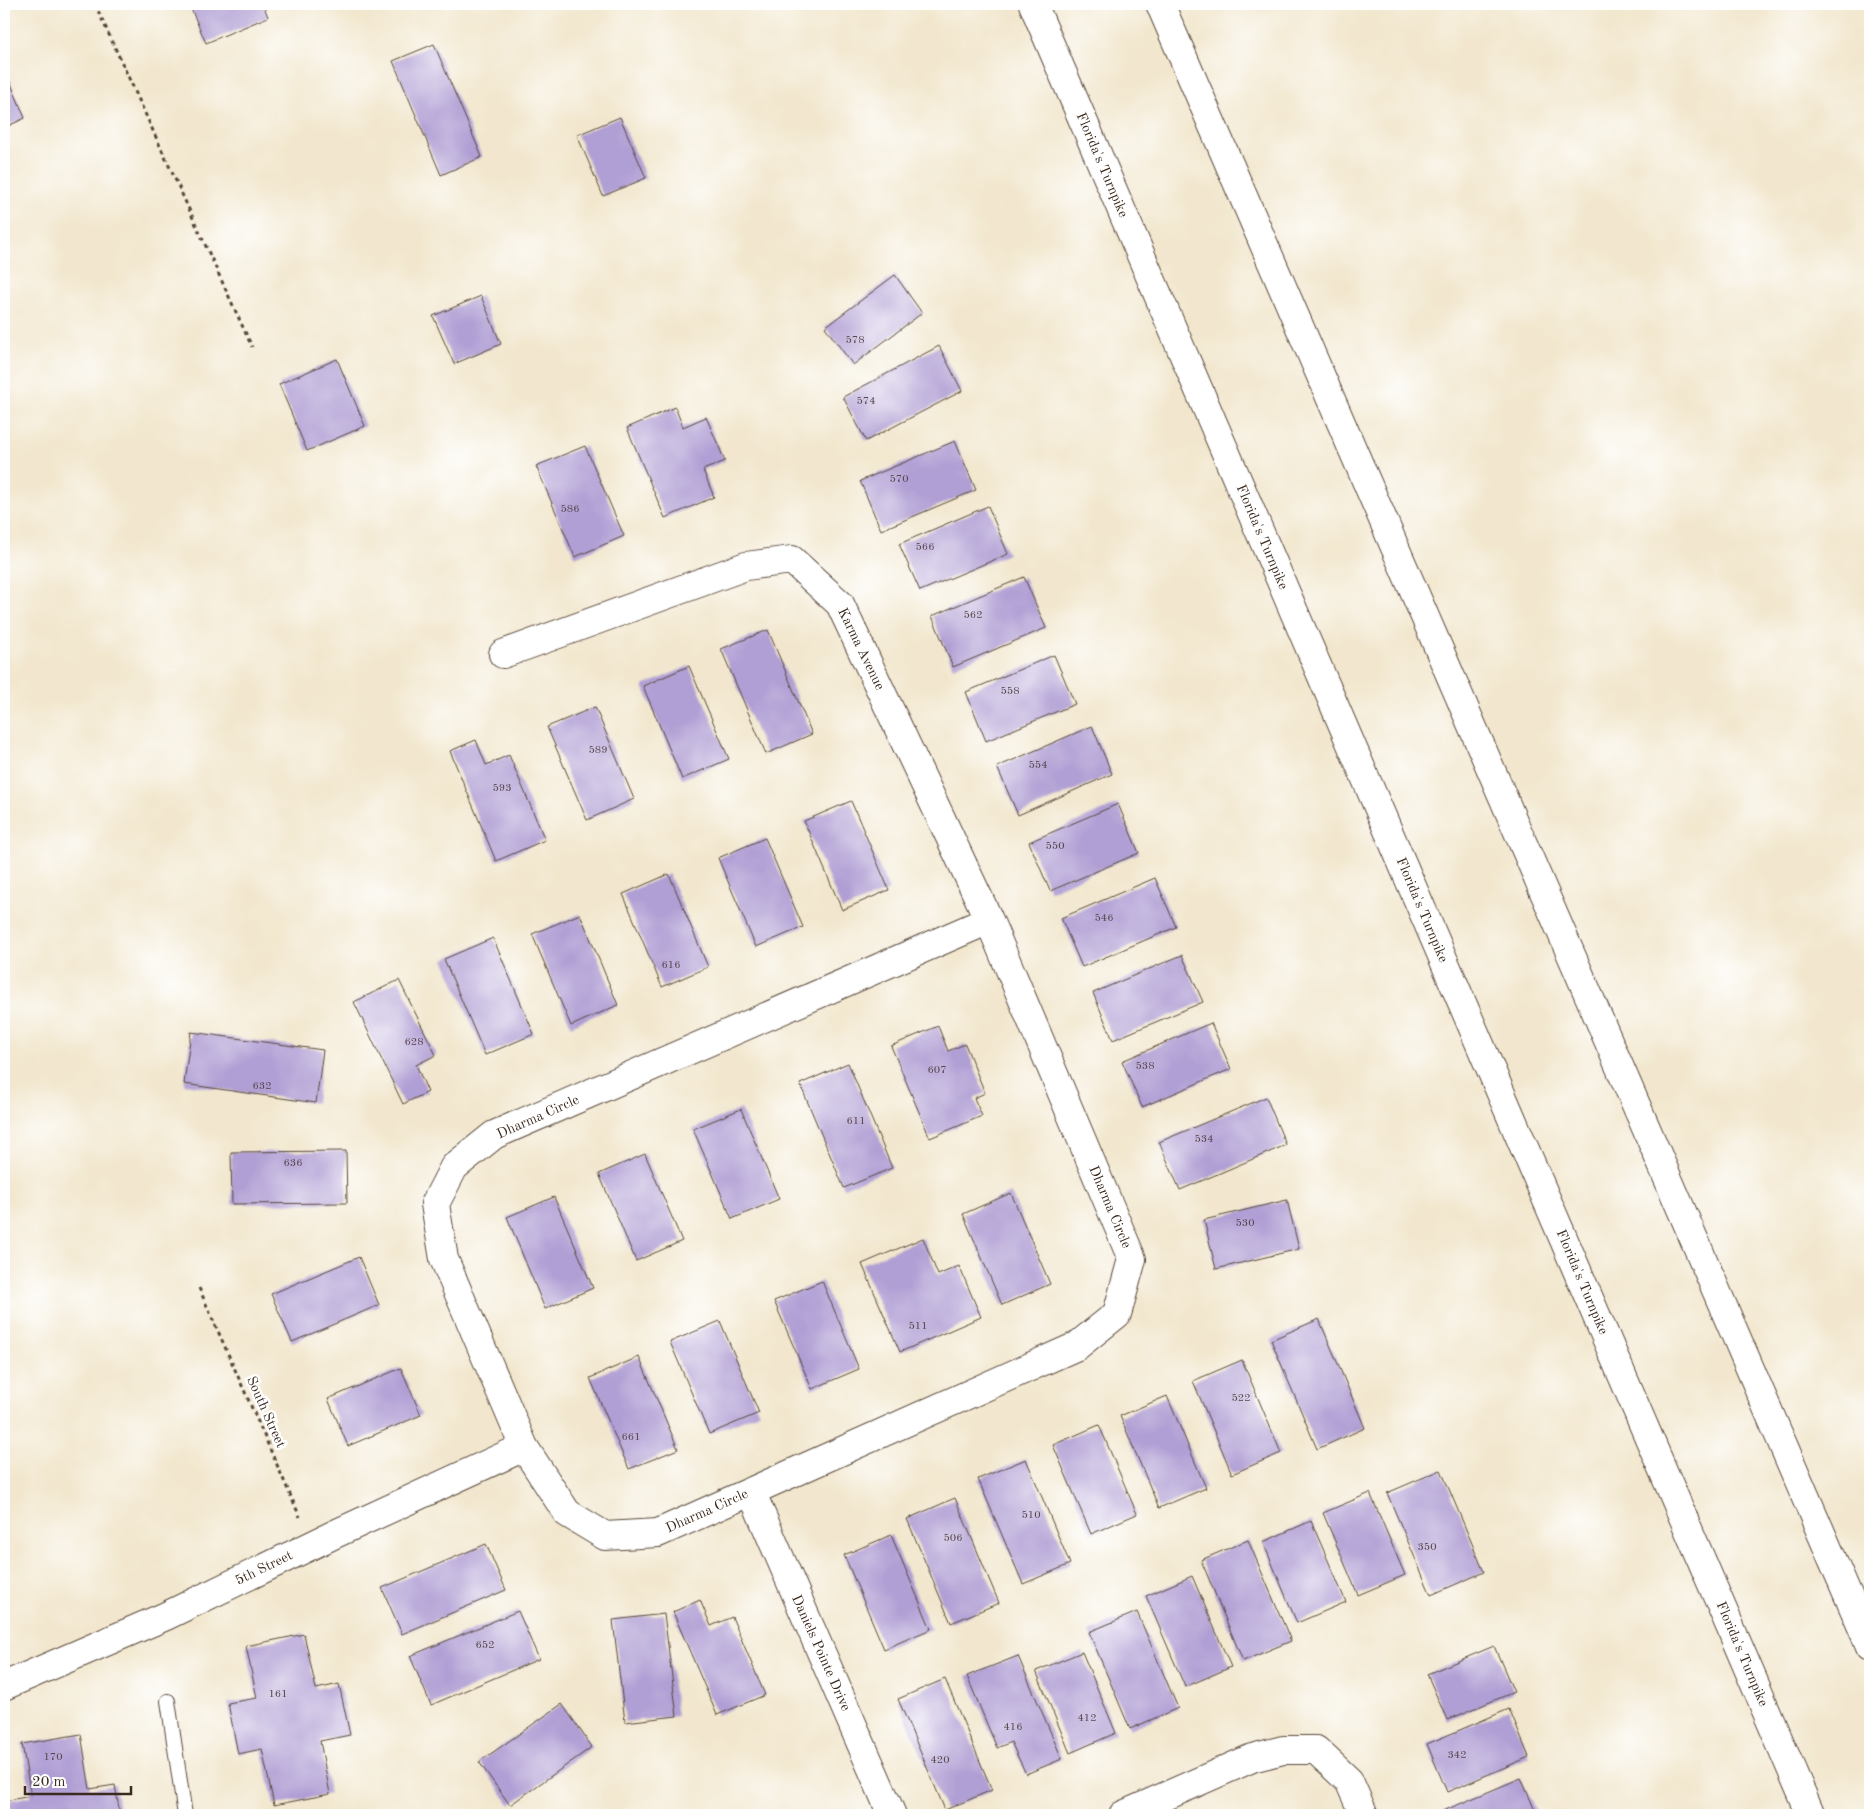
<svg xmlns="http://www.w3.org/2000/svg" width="1874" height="1819" font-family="'Old Standard TT',serif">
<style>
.building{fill:#b09fd4}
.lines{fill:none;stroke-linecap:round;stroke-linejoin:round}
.service-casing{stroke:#564638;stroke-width:16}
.minor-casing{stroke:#564638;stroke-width:30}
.motorway-casing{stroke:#564638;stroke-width:30}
.path{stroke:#564638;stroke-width:3;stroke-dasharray:4 4;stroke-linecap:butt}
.service{stroke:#fff;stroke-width:14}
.minor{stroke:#fff;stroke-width:28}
.motorway{stroke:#fff;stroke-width:28}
.labels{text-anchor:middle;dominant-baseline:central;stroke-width:5;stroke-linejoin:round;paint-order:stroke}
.number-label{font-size:11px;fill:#58474c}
.street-label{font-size:14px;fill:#3b2a1e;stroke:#fff}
</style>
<rect width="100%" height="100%" fill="#fff"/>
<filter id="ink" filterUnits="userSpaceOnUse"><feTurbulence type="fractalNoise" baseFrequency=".02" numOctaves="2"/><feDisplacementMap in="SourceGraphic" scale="10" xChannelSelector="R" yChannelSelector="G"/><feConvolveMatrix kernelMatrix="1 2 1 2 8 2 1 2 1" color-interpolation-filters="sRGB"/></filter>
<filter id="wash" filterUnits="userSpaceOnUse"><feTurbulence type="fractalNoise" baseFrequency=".0096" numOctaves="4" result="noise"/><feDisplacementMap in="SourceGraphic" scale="20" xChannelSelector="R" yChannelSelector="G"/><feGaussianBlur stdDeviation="1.12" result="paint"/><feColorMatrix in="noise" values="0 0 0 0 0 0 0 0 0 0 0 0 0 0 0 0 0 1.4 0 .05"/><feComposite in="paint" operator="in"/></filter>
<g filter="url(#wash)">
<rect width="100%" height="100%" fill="#f2e7ce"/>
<g id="blocks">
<path class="building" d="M189,4H263L268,17L206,43Z
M434,44L482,157L441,175L393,61Z
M4,67L25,118L4,128Z
M620,117L646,178L603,196L577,135Z
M895,275L922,313L853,365L825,327Z
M481,296L501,344L454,364L433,316Z
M939,346L962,391L866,441L843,397Z
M337,359L365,426L307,451L279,384Z
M675,407L683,427L706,417L725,461L703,470L714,497L665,518L627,428Z
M955,441L976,490L881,530L860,481Z
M585,446L624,536L575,557L536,466Z
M988,506L1008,554L920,591L899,544Z
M1024,577L1046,628L953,667L932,616Z
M768,630L812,734L766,754L721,649Z
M1054,655L1075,704L986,741L966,692Z
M689,666L729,759L682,779L643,686Z
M595,707L634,799L587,820L547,727Z
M1092,726L1112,774L1018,815L997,767Z
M476,740L486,765L509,755L545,840L496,861L450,751Z
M851,801L889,890L842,910L804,821Z
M1118,804L1139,853L1050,891L1029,842Z
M765,838L803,927L756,947L718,858Z
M669,874L708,967L662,987L623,894Z
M1155,878L1176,927L1082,967L1061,918Z
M580,914L618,1005L571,1026L532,934Z
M493,938L534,1034L485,1055L444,959Z
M1182,955L1203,1002L1113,1040L1093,993Z
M399,980L436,1055L416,1065L428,1092L403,1104L354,1002Z
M1211,1023L1231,1069L1142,1107L1122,1061Z
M938,1026L948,1051L965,1044L985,1093L974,1098L982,1116L930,1138L891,1046Z
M191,1032L323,1050L316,1103L184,1084Z
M848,1063L892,1168L844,1188L800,1084Z
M1266,1097L1286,1145L1180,1190L1159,1142Z
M741,1109L779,1199L732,1219L693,1129Z
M346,1151L347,1203L232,1204L231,1152Z
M645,1154L682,1241L636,1261L599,1174Z
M1011,1193L1050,1284L1002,1305L963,1214Z
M554,1197L593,1288L545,1309L507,1217Z
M1287,1200L1299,1249L1216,1269L1204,1220Z
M923,1238L938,1275L959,1266L981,1317L900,1352L862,1264Z
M359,1257L379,1305L292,1342L271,1294Z
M822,1281L859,1369L812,1389L774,1301Z
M1319,1319L1365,1428L1317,1449L1271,1340Z
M720,1321L759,1413L709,1434L670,1342Z
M639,1357L678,1449L629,1469L590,1378Z
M1242,1360L1281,1453L1232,1474L1193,1381Z
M401,1368L421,1415L348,1446L328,1399Z
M1167,1396L1206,1488L1159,1508L1120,1416Z
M1099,1425L1137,1514L1091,1534L1053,1445Z
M1026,1459L1070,1564L1023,1584L978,1479Z
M1441,1470L1484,1572L1431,1595L1387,1493Z
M1370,1493L1405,1575L1358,1595L1323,1513Z
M955,1498L999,1603L951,1623L907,1519Z
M1311,1521L1346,1602L1297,1623L1263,1542Z
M891,1535L931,1629L884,1649L844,1555Z
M1248,1540L1291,1641L1243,1661L1201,1560Z
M486,1544L506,1590L402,1634L382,1588Z
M1192,1576L1231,1667L1185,1687L1146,1596Z
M700,1600L711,1626L732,1617L765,1695L717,1715L673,1612Z
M518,1611L539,1659L431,1705L410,1656Z
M1137,1612L1178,1708L1130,1729L1089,1632Z
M664,1614L677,1716L625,1722L613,1620Z
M304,1634L316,1689L339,1684L350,1735L320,1741L330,1794L274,1805L262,1749L238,1754L228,1703L257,1698L246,1646Z
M1494,1646L1514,1692L1447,1720L1427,1674Z
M1082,1652L1116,1733L1070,1753L1036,1671Z
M1018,1656L1062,1759L1026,1774L1011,1742L997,1748L967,1676Z
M945,1679L992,1790L945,1810L898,1699Z
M562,1704L592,1747L510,1805L479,1762Z
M1509,1709L1529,1757L1447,1792L1427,1744Z
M81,1734L90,1789L115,1785L120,1815H4V1801L31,1796L22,1744Z
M1521,1778L1537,1815H1445L1443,1811Z"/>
</g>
</g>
<g filter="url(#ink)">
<use href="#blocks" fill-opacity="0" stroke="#564638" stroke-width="1"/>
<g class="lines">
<g class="service-casing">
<path id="service" d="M168,1701L185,1815"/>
</g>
<g class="minor-casing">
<path id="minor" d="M503,654L746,566L792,560L840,604L989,920L1132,1259L1117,1314L1077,1346L658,1533L605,1536L567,1513L524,1447L444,1259L435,1204L454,1167L494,1135L989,920
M751,1491L892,1815
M4,1686L166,1616L335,1534L524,1447
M1123,1815L1252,1758L1283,1750H1316L1349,1781L1364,1815"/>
</g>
<g class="motorway-casing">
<path id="motorway" d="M1033,4L1811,1815
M1160,4L1870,1646"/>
</g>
<path class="path" d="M95,4L252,347
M199,1288L300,1517"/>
<use href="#service" class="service"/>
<use href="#minor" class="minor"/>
<use href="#motorway" class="motorway"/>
</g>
</g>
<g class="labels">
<g class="number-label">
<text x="855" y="340">578</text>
<text x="866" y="401">574</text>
<text x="899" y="479">570</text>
<text x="570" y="509">586</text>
<text x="925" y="547">566</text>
<text x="973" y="615">562</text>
<text x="1010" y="691">558</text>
<text x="598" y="750">589</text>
<text x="1038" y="765">554</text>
<text x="502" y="788">593</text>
<text x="1055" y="846">550</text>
<text x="1104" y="918">546</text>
<text x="671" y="965">616</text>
<text x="414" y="1042">628</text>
<text x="1145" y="1066">538</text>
<text x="937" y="1070">607</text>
<text x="262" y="1086">632</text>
<text x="856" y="1121">611</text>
<text x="1204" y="1139">534</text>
<text x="293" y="1163">636</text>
<text x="1245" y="1223">530</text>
<text x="918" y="1326">511</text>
<text x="1241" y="1398">522</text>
<text x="631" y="1437">661</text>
<text x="1031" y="1515">510</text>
<text x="953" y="1538">506</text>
<text x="1427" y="1547">350</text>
<text x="485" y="1645">652</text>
<text x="278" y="1694">161</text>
<text x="1087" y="1718">412</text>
<text x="1013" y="1727">416</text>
<text x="1457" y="1755">342</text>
<text x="53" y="1757">170</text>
<text x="940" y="1760">420</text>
</g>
<g class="street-label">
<text transform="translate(1102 165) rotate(67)">Florida's Turnpike</text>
<text transform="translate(1262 537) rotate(67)">Florida's Turnpike</text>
<text transform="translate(861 649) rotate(64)">Karma Avenue</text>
<text transform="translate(1422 910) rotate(67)">Florida's Turnpike</text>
<text transform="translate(538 1117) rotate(-24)">Dharma Circle</text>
<text transform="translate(1110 1207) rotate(67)">Dharma Circle</text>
<text transform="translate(1582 1282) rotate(67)">Florida's Turnpike</text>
<text transform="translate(266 1412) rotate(66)">South Street</text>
<text transform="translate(707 1511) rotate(-24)">Dharma Circle</text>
<text transform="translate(264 1568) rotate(-26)">5th Street</text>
<text transform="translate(821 1653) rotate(66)">Daniels Pointe Drive</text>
<text transform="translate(1742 1654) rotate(67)">Florida's Turnpike</text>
</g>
</g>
<rect width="1874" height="1819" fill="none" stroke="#fff" stroke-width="20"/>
<path d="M25 1786v8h106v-8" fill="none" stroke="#3b2a1e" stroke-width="2.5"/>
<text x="32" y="1786" font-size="15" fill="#3b2a1e" stroke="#ffffff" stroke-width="4" paint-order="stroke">20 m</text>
</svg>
